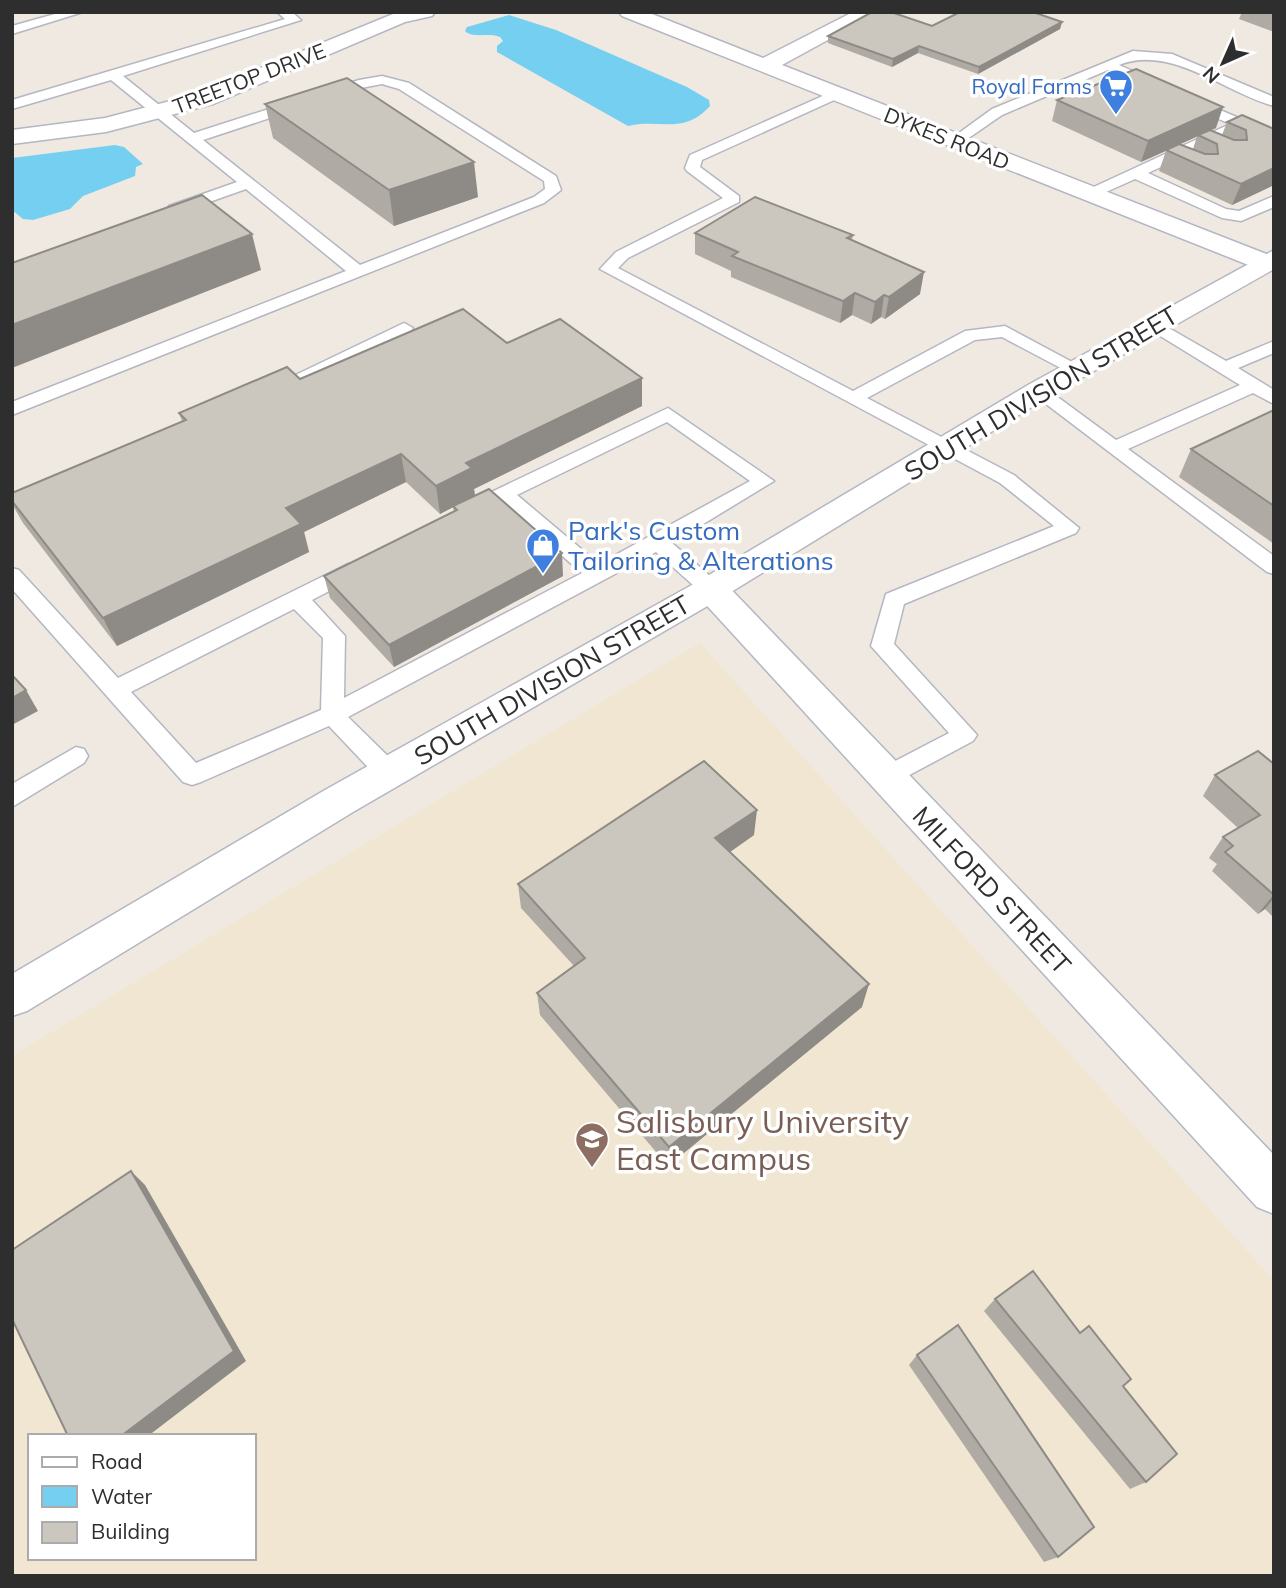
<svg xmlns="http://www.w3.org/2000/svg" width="1286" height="1588" font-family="Mulish,sans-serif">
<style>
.education{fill:#f0e6d1;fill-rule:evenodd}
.water{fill:#75cff0}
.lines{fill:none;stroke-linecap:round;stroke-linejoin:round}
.lane-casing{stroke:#b4b7c1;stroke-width:3}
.street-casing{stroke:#b4b7c1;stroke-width:3}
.secondary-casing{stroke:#b4b7c1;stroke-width:3}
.lane{fill:#fff;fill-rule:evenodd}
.street{fill:#fff;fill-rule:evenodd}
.secondary{fill:#fff;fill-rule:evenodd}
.wall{fill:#afaba4;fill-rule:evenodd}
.shaded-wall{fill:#8e8b86}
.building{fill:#cbc7bf;stroke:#8e8b86;stroke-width:2}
.labels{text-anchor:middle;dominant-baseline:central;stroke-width:7;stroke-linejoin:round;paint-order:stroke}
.far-street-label{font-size:21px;fill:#2e2e2e;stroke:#fff}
.far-shop-label{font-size:21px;fill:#366cbe;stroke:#fff;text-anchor:end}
.street-label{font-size:26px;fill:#2e2e2e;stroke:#fff}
.shop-label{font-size:26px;fill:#366cbe;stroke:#fff;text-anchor:start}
.near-education-label{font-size:32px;fill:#785e54;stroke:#fff;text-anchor:start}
</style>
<rect width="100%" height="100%" fill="#efe9e1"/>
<path class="education" d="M700,643L1274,1281V1576H12V1056ZM30,1436H254V1558H30Z"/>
<path class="water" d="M509,15L556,30L687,87L709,100L710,106C683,136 658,118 628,126L497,52V46L503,41L500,37C488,32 473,39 465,31L467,27Z
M115,145L124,147L143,164L136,167L135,176L83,196L70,209L33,220L23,219L12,210V158Z"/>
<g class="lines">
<g class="lane-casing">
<path id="lane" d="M62,12H83L12,34V26Z
M277,12H292L301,20L123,76L194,133L359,80L382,76L409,83L556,176L561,190L544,203L12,415V402L346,271L246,189L181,212H169V206L237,182L111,80L12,109V100L285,19ZM382,84L399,89L544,181L545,189L534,197L360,265L203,140L361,88Z
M1133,51L1172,54L1274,97V106C1225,93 1171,44 1119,65L1160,83V89H1150L1108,70L1002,115L960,144H950L948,141L992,109Z
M836,90L843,94L841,97L702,160L700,167L739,196V202L628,258L618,268L853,391L965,331L1005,326L1087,370L1084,374H1072L1002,337L975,340L867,398L1014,475L1079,528L1076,533L904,604L894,644L977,735L973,741L887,787L878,784L875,777L878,770L949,733L871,646L886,594L1054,526L1000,483L600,269L616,252L723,198L687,171L685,168L690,155Z
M1192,98L1274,133V142L1242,129L1148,173L1226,209L1239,211L1274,196V207L1241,221L1222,218L1135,179L1095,197H1085V191L1230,124L1187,105L1185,102Z
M1155,320L1226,361L1274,341V353L1238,368L1274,390V404L1253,393L1128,449L1274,556V574L1267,572L1029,391L1038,385L1044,387L1116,440L1240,385L1149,329L1146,325Z
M404,323L413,328L410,332L275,396L269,398L260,392Z
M668,408L774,481L672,543L719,584L722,589L719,594H703L656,552L348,717L399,767L402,774L399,781L390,784L381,781L329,726L201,782L192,785L183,782L12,589V568L19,570L118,678L348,564H362L366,569L362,574L312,600L345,636L344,698L582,573L501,503L469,518L459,511L462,506ZM667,422L750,481L599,564L517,495ZM294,609L323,638L321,710L196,763L131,692Z
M76,747L84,749L88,756L84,763L12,807V784Z"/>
</g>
<g class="street-casing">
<path id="street" d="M398,12H435L432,16L405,22L213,104L106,132L12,144V130L105,118L197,94Z
M619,12H647L763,58L853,12H879L782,65L1274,257V269L1256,268L622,16Z
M711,577L723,581L1274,1155V1214L1257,1207L699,597L694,589L699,581Z"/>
</g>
<g class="secondary-casing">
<path id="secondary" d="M1274,250V269L1048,397L723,597L353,812L27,1011L12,1016V974L325,790L699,581L1028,385Z"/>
</g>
<use href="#lane" class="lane"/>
<use href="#street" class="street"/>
<use href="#secondary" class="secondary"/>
</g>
<path class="wall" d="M1242,12H1274V32L1239,19Z
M1062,22L1060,29L978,74L918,53L892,67L828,43V36L932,26Z
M1057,100L1216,128L1210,130L1222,135L1227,122L1274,129V185L1232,205L1159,171L1166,151L1141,162L1052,121ZM1197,136L1193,149L1180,144Z
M265,104L478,197L394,226L273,138Z
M695,233L853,235L852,240L920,294L885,319L881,317L871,324L852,315L840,323L731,277V271L695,254Z
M507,343L642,378V406L474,489L475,495L563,576L394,667L330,598L324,576L454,512L453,507L440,514L406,482L304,532L309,552L117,646L23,523L12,504V493L182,421L179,413Z
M1274,410V544L1179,477L1191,449Z
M1274,764V918L1265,909L1258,914L1212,871L1217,864L1209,858L1223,837L1238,828L1203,796L1215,775Z
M754,835L730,852L862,1007L668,1166L540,1015L537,993L574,966L521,908L518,884Z
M995,1299L1123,1386L1146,1482L1130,1489L984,1311Z
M917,1355L1058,1557L1044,1562L909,1365Z"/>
<path class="shaded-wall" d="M1062,22L1060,29L978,74L979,67Z
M919,46L918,53L892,67L893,59Z
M1223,107L1216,128L1141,162L1148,141Z
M474,162L478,197L394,226L389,190Z
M1274,168V185L1232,205L1241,184Z
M252,234L261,270L12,368V325Z
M924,272L920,294L885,319L889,297Z
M855,293L852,315L840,323L843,301Z
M884,295L881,317L871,324L875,302Z
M642,378V406L474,489L475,496L440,514L436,486L466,463Z
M401,454L406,482L304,532L309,552L117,646L103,618L286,508Z
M562,553L563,576L394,667L389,645Z
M26,690L38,711L12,725V698Z
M757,810L754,835L713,864L715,838Z
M1274,894V898L1265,909L1258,914Z
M869,984L862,1007L668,1166L669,1147Z
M131,1171L145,1185L246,1361L148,1436H121Z"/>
<path class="building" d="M872,12H891L932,26L960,12H1033L1062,22L979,67L919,46L893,59L828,36Z
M1136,69L1223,107L1148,141L1057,100Z
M347,78L474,162L389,190L265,104Z
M1242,115L1274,129V168L1241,184L1166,150L1179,144L1205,154H1218L1217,144L1198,135L1210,130L1234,140H1247L1246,130L1227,122Z
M202,195L252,234L12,325V263Z
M755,197L853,235L847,238L924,272L889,297L884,295L875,302L855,293L843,301L732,256L738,252L695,233Z
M463,309L507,343L560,319L642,378L466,463L472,468L436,486L401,454L286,508L301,524L103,618L12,501V493L186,420L179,413L287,367L300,379Z
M1274,410V506L1191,449Z
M489,489L562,553L389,645L324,576L457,510L453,506Z
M12,675L26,690L12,698Z
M1258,751L1274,764L1273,894L1225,852L1233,846L1223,837L1260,815L1215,775Z
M704,761L757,810L715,838L869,984L669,1147L537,993L585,958L518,884Z
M131,1171L234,1351L121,1436H68L12,1319V1250Z
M1033,1271L1080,1333L1089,1326L1131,1379L1123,1386L1177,1454L1146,1482L995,1299Z
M958,1325L1094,1527L1058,1557L917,1355Z"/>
<defs>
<g id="supermarket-pin" transform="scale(1.75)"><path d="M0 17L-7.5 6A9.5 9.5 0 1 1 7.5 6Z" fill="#3f7fe0" stroke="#fff"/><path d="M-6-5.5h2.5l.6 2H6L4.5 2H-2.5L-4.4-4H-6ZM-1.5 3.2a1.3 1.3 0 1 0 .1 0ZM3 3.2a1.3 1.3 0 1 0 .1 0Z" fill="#fff"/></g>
<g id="shop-pin" transform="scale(1.75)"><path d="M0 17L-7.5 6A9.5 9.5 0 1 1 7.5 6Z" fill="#3f7fe0" stroke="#fff"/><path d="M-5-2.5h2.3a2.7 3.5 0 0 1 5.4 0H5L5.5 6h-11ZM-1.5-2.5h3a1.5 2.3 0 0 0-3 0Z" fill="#fff"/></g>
<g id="university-pin" transform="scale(1.75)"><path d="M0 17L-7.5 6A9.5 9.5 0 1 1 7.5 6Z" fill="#8d6e63" stroke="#fff"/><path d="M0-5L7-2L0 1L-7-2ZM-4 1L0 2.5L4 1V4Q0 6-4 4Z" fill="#fff"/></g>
</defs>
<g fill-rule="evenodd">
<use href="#supermarket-pin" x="1116" y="86"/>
<use href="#shop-pin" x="543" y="545"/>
<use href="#university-pin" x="592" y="1139"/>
</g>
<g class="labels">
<g class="far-street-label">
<text transform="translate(249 78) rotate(-21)">TREETOP DRIVE</text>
<text transform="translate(947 138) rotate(22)">DYKES ROAD</text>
</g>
<g class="far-shop-label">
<text x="1092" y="86">Royal Farms</text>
</g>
<g class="street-label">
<text transform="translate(1041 393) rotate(-31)">SOUTH DIVISION STREET</text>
<text transform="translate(552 680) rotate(-30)">SOUTH DIVISION STREET</text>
<text transform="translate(992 890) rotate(47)">MILFORD STREET</text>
</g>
<g class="shop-label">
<text x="568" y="530">Park's Custom<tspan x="568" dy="30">Tailoring &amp; Alterations</tspan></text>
</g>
<g class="near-education-label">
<text x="616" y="1121">Salisbury University<tspan x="616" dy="37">East Campus</tspan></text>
</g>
</g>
<rect width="1286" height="1588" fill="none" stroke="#2e2e2e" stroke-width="28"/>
<rect x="28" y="1434" width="228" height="126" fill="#ffffff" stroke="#ababab" stroke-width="2"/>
<rect x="42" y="1457" width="35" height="10" fill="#ffffff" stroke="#ababab" stroke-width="2"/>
<text x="91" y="1469" font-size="21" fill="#2e2e2e">Road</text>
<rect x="42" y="1486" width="35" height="21" fill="#75cff0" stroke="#ababab" stroke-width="2"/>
<text x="91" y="1504" font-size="21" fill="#2e2e2e">Water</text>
<rect x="42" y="1522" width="35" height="21" fill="#cbc7bf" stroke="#ababab" stroke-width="2"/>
<text x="91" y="1539" font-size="21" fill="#2e2e2e">Building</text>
<g transform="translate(1223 63) rotate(225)" stroke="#ffffff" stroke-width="5" paint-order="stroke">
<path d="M0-5L12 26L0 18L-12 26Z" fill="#2e2e2e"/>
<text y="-10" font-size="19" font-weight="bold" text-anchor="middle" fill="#2e2e2e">N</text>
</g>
</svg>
